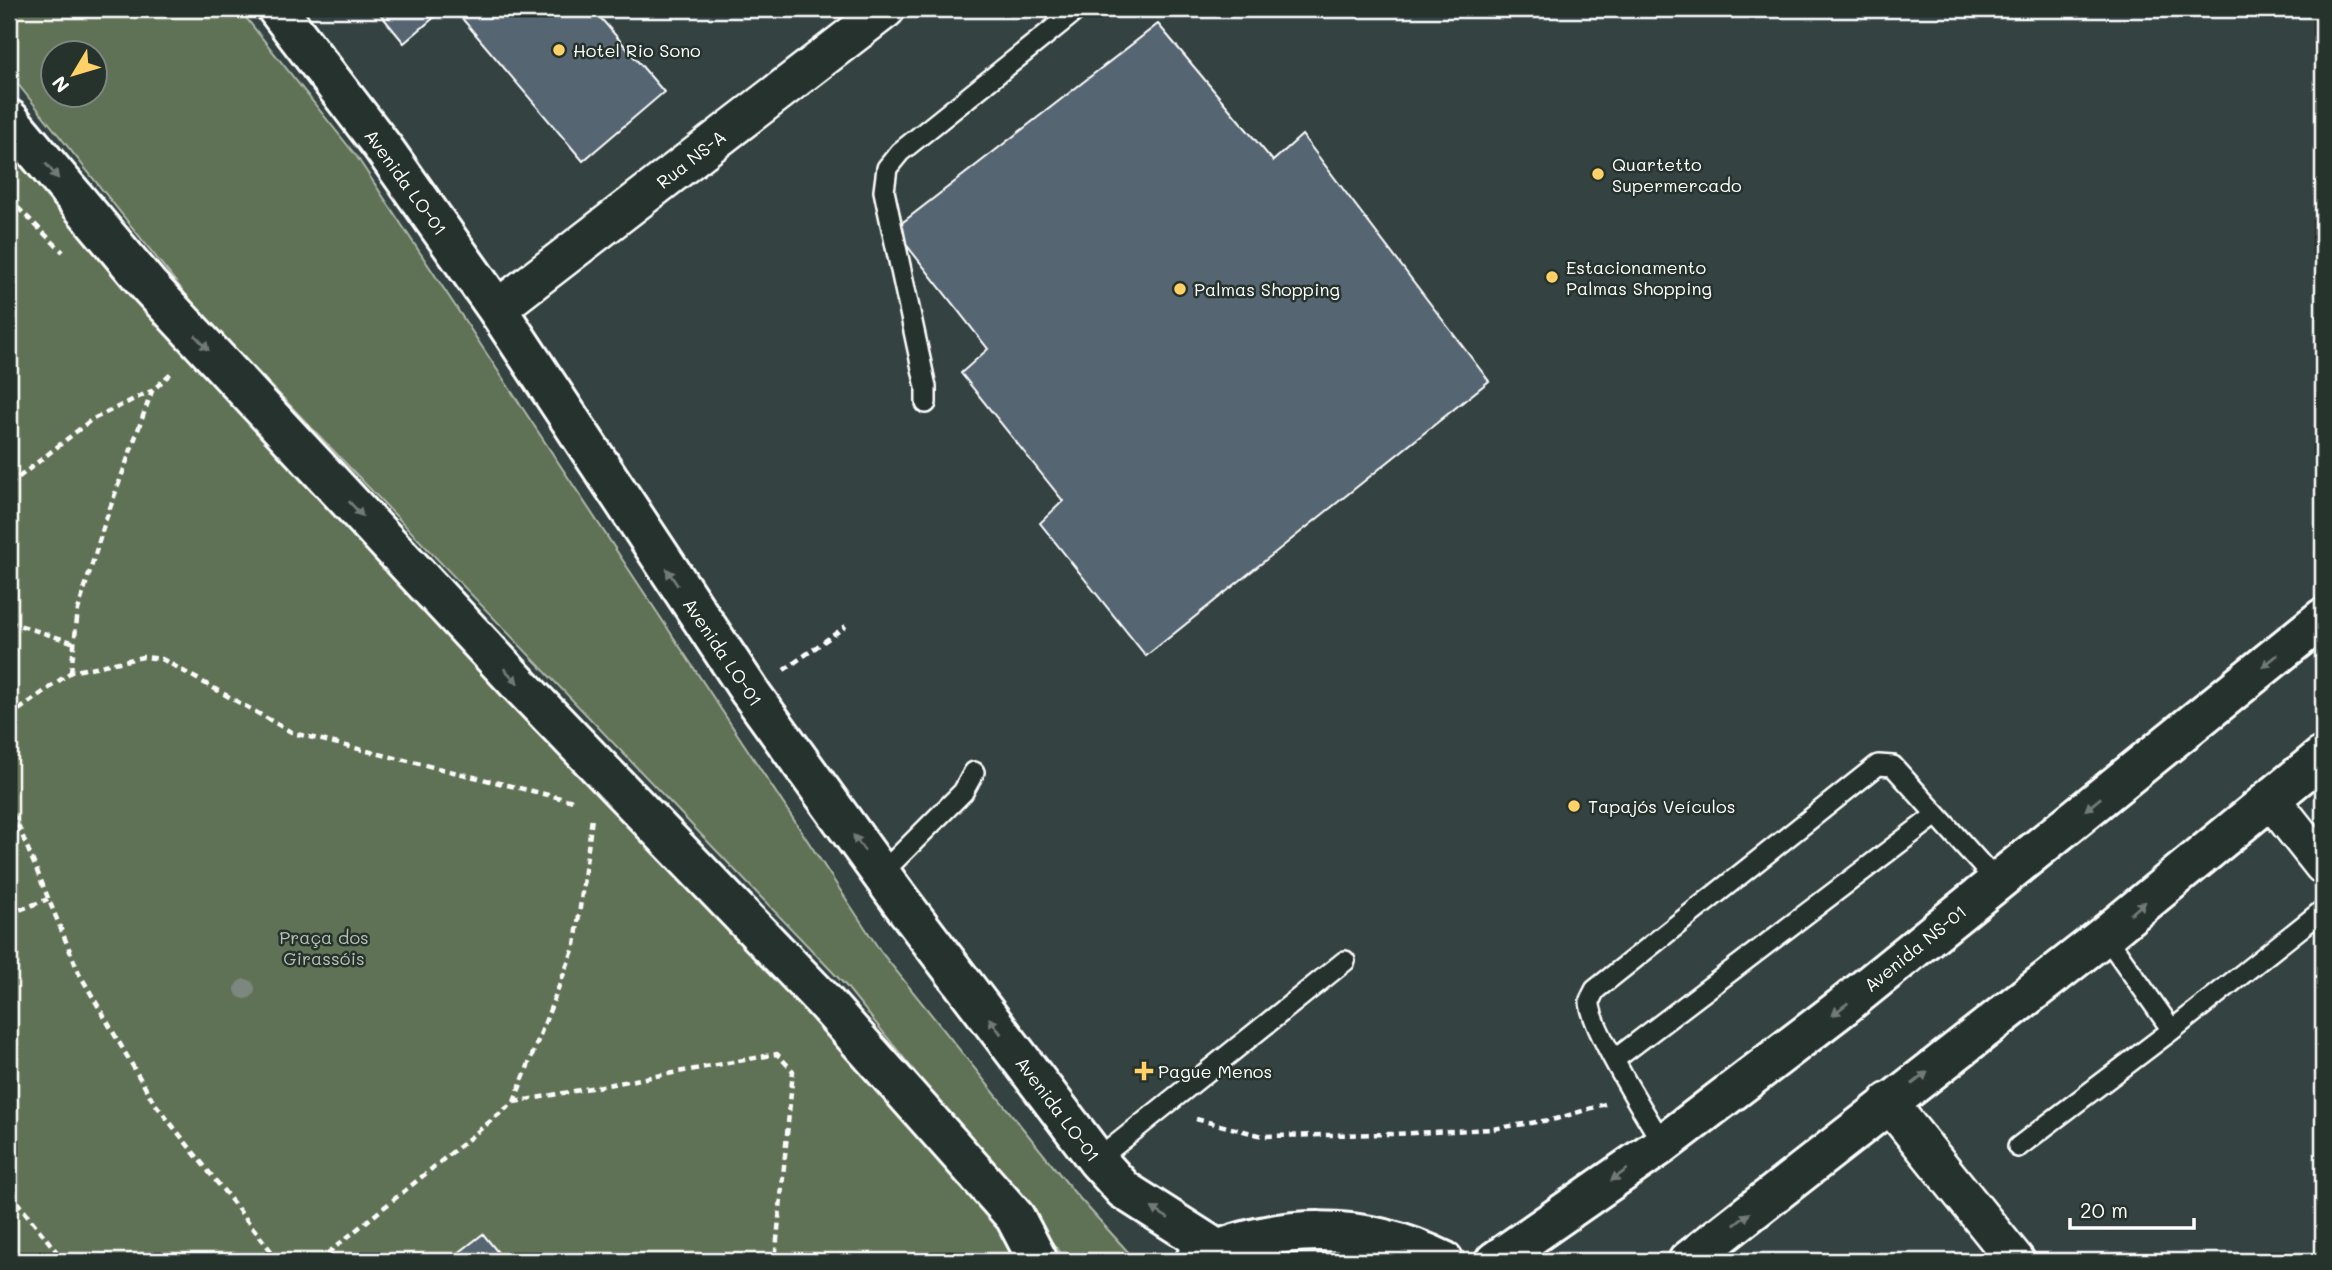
<svg xmlns="http://www.w3.org/2000/svg" width="2332" height="1270" font-family="Mali,sans-serif">
<style>
.green{fill:#607255;stroke:#b0b8aa;stroke-width:2;fill-rule:evenodd}
.building{fill:#566572;stroke:#fff;stroke-width:2}
.lines{fill:none;stroke-linecap:round;stroke-linejoin:round}
.lane-casing{stroke:#fff;stroke-width:24}
.street-casing{stroke:#fff;stroke-width:42}
.secondary-casing{stroke:#fff;stroke-width:44}
.primary-casing{stroke:#fff;stroke-width:44}
.path{stroke:#fff;stroke-width:4.5;stroke-dasharray:7 5;stroke-linecap:butt}
.lane{stroke:#26332d;stroke-width:19}
.street{stroke:#26332d;stroke-width:37}
.secondary{stroke:#26332d;stroke-width:38}
.primary{stroke:#26332d;stroke-width:38}
.tree{fill:#7c8780}
.oneway{fill:#727a76}
.poi-dot{fill:#ffd166;stroke:#26332d;stroke-width:2.5}
.labels{text-anchor:middle;dominant-baseline:central;stroke-width:5;stroke-linejoin:round;paint-order:stroke}
.poi-label{font-size:18px;fill:#fff;stroke:#26332d;text-anchor:start}
.street-label{font-size:18px;fill:#fff;stroke:#26332d}
.park-label{font-size:18px;fill:#b7c0b2;stroke:#26332d}
</style>
<rect width="100%" height="100%" fill="#344242"/>
<filter id="ink" filterUnits="userSpaceOnUse"><feTurbulence type="fractalNoise" baseFrequency=".0143" numOctaves="2"/><feDisplacementMap in="SourceGraphic" scale="14" xChannelSelector="R" yChannelSelector="G"/><feConvolveMatrix kernelMatrix="1 2 1 2 8 2 1 2 1" color-interpolation-filters="sRGB"/></filter>
<g filter="url(#ink)">
<path class="green" d="M9,9H239L357,157L881,952L1074,1192L1129,1253L1119,1261H1067L846,986L195,306L9,73ZM52,52H94V94H52Z
M9,140L910,1115L1023,1261H9Z"/>
<path class="building" d="M376,9H444L404,43Z
M454,9H593L664,92L583,161Z
M1158,24L1273,161L1302,135L1489,381L1146,656L1040,523L1063,501L961,373L988,349L894,229Z
M483,1234L505,1261H448Z"/>
<g class="lines">
<g class="lane-casing">
<path id="lane" d="M926,403V387L884,191L887,168L900,152L1078,9
M881,874L963,792L974,772
M2105,935L2172,1030
M1614,1060L1936,815
M1663,1144C1649,1121 1587,1021 1590,1000C1591,998 1594,992 1595,990L1878,765L1893,766L1997,882
M2018,1147L2172,1030L2323,910
M1097,1160L1345,961"/>
</g>
<g class="street-casing">
<path id="street" d="M497,309L886,9
M2270,798L2323,865
M1888,1102L2016,1261"/>
</g>
<g class="secondary-casing">
<path id="secondary" d="M1495,1261L1663,1144L1841,1008L2323,618
M1688,1261L2105,935L2323,756"/>
</g>
<g class="primary-casing">
<path id="primary" d="M277,9L384,149L497,309L750,692L899,899L1097,1160L1124,1190L1218,1250
M9,119L149,286L518,683L821,998L1015,1217L1038,1261
M1196,1259C1275,1222 1365,1221 1444,1261"/>
</g>
<path class="path" d="M9,199L63,252
M9,485L91,420L151,391
M9,622L75,643
M784,670L846,626
M71,672L78,610L105,522L152,391L172,372L170,370
M9,717L71,672L143,657L162,659L293,733L573,801
M9,803L79,973L153,1101L279,1261
M9,914L48,899
M514,1102L777,1054L793,1071L775,1261
M1196,1119L1263,1136L1393,1134L1492,1129L1556,1119L1605,1104
M9,1192L64,1261
M318,1261L514,1102L575,945L592,818"/>
<use href="#lane" class="lane"/>
<use href="#street" class="street"/>
<use href="#secondary" class="secondary"/>
<use href="#primary" class="primary"/>
</g>
<circle class="tree" cx="245" cy="989" r="10"/>
<defs><path id="oneway-solid" d="M-6-.8H1V-3.2L6.5 0L1 3.2V.8H-6Z" transform="scale(1.75)"/></defs>
<g class="oneway">
<use href="#oneway-solid" transform="translate(52 171) rotate(50)"/>
<use href="#oneway-solid" transform="translate(202 343) rotate(47)"/>
<use href="#oneway-solid" transform="translate(356 509) rotate(47)"/>
<use href="#oneway-solid" transform="translate(672 577) rotate(-123)"/>
<use href="#oneway-solid" transform="translate(2270 661) rotate(141)"/>
<use href="#oneway-solid" transform="translate(511 676) rotate(47)"/>
<use href="#oneway-solid" transform="translate(2093 804) rotate(141)"/>
<use href="#oneway-solid" transform="translate(859 843) rotate(-126)"/>
<use href="#oneway-solid" transform="translate(2138 908) rotate(-40)"/>
<use href="#oneway-solid" transform="translate(1840 1009) rotate(142)"/>
<use href="#oneway-solid" transform="translate(995 1026) rotate(-127)"/>
<use href="#oneway-solid" transform="translate(1920 1078) rotate(-38)"/>
<use href="#oneway-solid" transform="translate(1619 1175) rotate(145)"/>
<use href="#oneway-solid" transform="translate(1160 1213) rotate(-148)"/>
<use href="#oneway-solid" transform="translate(1742 1219) rotate(-38)"/>
</g>
</g>
<g class="poi-dot">
<circle cx="559" cy="50" r="7"/>
<circle cx="1598" cy="174" r="7"/>
<circle cx="1552" cy="277" r="7"/>
<circle cx="1180" cy="289" r="7"/>
<circle cx="1574" cy="806" r="7"/>
<path d="M1140.5 1060.5h7v7h7v7h-7v7h-7v-7h-7v-7h7z"/>
</g>
<g class="labels">
<g class="poi-label">
<text x="573" y="50">Hotel Rio Sono</text>
<text x="1612" y="164">Quartetto<tspan x="1612" dy="21">Supermercado</tspan></text>
<text x="1566" y="267">Estacionamento<tspan x="1566" dy="21">Palmas Shopping</tspan></text>
<text x="1194" y="289">Palmas Shopping</text>
<text x="1588" y="806">Tapajós Veículos</text>
<text x="1158" y="1071">Pague Menos</text>
</g>
<g class="street-label">
<text transform="translate(691 159) rotate(-38)">Rua NS-A</text>
<text transform="translate(406 182) rotate(54)">Avenida LO-01</text>
<text transform="translate(723 652) rotate(56)">Avenida LO-01</text>
<text transform="translate(1915 948) rotate(-39)">Avenida NS-01</text>
<text transform="translate(1058 1109) rotate(53)">Avenida LO-01</text>
</g>
<g class="park-label">
<text x="324" y="937">Praça dos<tspan x="324" dy="21">Girassóis</tspan></text>
</g>
</g>
<rect width="2332" height="1270" fill="none" stroke="#26332d" stroke-width="35"/>
<rect x="18" y="18" width="2297" height="1235" fill="none" stroke="#fff" stroke-width="2.5" filter="url(#ink)"/>
<g transform="translate(74 74) rotate(232)"><circle r="33" fill="#26332d" stroke="#7d8581" stroke-width="2"/>
<path d="M0-5L12 26L0 18L-12 26Z" fill="#ffd166"/>
<text y="-10" font-size="19" font-weight="bold" text-anchor="middle" fill="#ffffff">N</text>
</g>
<path d="M2070 1218v10h124v-10" fill="none" stroke="#ffffff" stroke-width="3.5"/>
<text x="2080" y="1218" font-size="21" fill="#ffffff" stroke="#26332d" stroke-width="5" paint-order="stroke">20 m</text>
</svg>
